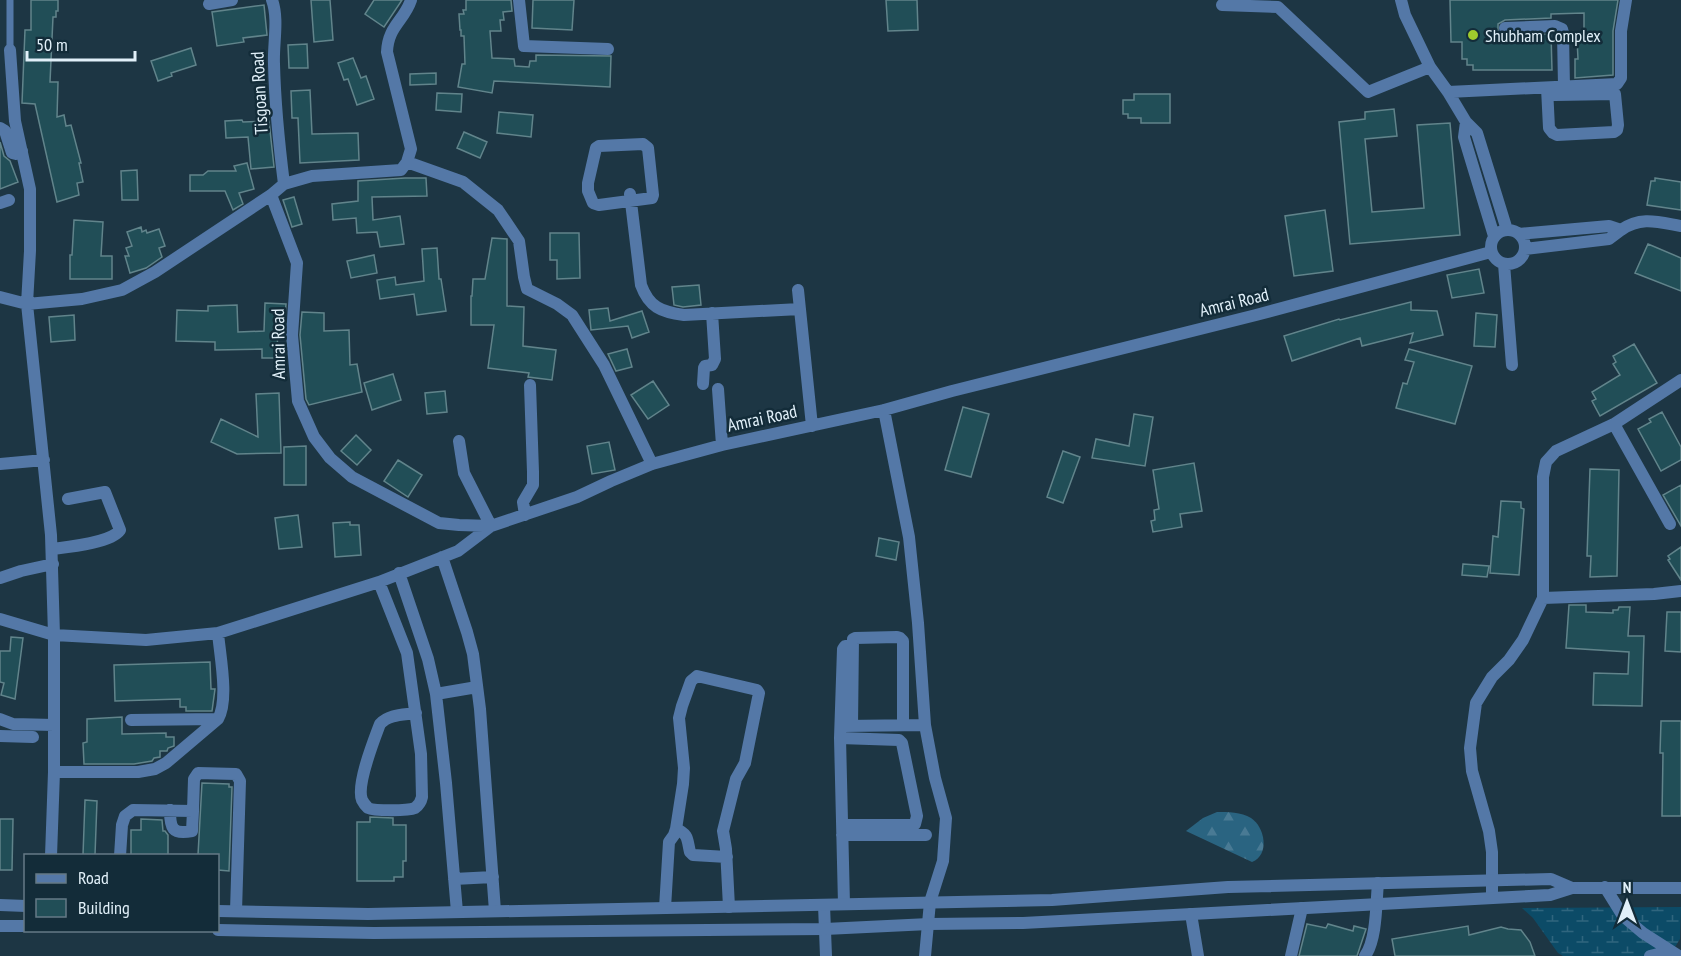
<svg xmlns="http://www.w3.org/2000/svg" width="1681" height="956" font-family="'PT Sans Narrow',sans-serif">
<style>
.forest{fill:url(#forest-firs)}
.wetland{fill:url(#wetland-marsh)}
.building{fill:#214e57;stroke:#61848b;stroke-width:1.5}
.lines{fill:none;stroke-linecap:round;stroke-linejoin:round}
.service{stroke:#5478a7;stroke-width:7}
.minor{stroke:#5478a7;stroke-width:12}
.tertiary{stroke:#5478a7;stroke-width:12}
.poi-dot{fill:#9fca2d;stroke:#132c39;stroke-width:2}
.labels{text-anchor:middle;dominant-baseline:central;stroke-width:5;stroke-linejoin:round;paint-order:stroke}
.poi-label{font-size:18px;fill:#e1f0f9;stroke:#132c39;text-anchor:start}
.street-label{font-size:18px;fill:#e1f0f9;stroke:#132c39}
</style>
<defs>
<pattern id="forest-firs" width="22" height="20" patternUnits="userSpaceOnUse" patternTransform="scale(1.5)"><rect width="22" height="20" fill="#2a6481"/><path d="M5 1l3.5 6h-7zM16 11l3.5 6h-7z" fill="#497a94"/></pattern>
<pattern id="wetland-marsh" width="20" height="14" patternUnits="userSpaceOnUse" patternTransform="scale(1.5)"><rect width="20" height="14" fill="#0c4b67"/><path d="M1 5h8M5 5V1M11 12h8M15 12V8" fill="none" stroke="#2f657e"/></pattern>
</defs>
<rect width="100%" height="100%" fill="#1d3644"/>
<path class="forest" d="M1217,812C1228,812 1241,812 1251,818C1265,827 1270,855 1252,862L1186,831L1203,818Z"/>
<path class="wetland" d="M1681,907L1680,939L1675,947L1658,956H1563L1558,953L1533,918L1522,908Z"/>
<path class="building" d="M31,0H58V11H56V17H53L50,82H58L57,117L64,115L66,126L71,125L81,163H79L83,182L77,183L79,195L57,202L35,104L22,103L25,30H31Z
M311,0H330L333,40L314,42Z
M374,0H402L384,27L365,14Z
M466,0H511L512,11L503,12L504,20H500L501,31H490L492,58L514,59L515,66L529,67L530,61H536V55L611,56L610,87L494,81L492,93L458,87L462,64H465L464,36H461V30H460L459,14H464L463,10H466Z
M533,0H574L572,30L532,28Z
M886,0H917L918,30L888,31Z
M1450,0H1618L1613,31V75L1575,78V59H1578L1577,39H1580V36H1584V13L1551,14V18L1505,20L1498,24V32L1505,36L1551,34L1552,70H1473V65H1467V59H1462V42H1451Z
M264,5L267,35L243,38L244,42L217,46L212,12Z
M307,44L308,68H289L288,45Z
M191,48L196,65L171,73L172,76L158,81L151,61Z
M353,58L361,78L366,76L374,99L357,105L348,79L344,80L338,63Z
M436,73V84L410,85V74Z
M310,90L312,134L358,133L359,160L300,163L298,118H292L291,91Z
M437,93L462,94L461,112L436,110Z
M1134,94H1170V123H1141V118H1128V114H1123V100H1134Z
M1394,109L1397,136L1365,139L1372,212L1424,208L1417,125L1450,123L1460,235L1350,244L1339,122L1365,119V112Z
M499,112L533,115L531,137L497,133Z
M242,120L243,122L269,121L274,167L251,169L248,137L226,138L225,121Z
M464,132L487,142L480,158L457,148Z
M0,142L4,156L10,161L18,182L0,189Z
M247,163L254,189L239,193L243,204L233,210L225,191H190V175H203L208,171H236L234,166Z
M137,170L138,200H122L121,171Z
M405,178H426L427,196L372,197L373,220L400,216L404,244L380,247L377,232L357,233L356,218L333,220L332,204L358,201V181Z
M1655,178L1681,182V210L1647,205L1651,181H1655Z
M294,197L302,224L292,227L283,200Z
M1325,210L1333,271L1294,276L1285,216Z
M74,220L103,222L101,256H112V279H70V255H72Z
M141,227L142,232L146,230L147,233L159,229L165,246L159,248L162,257L146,268L130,273L125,256H129L126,248L132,246L127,232Z
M550,233H579L580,278L557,279V260H550Z
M492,238L507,239V306L524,307L523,346L556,350L552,380L528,377L529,373L488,368L494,325H471V296H472L473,279H485Z
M1648,244L1681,258V291L1635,273Z
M437,248L439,279H441L446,311L417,315L414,294L380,299L377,280L395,277L396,285L424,281L422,249Z
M374,255L377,273L351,278L347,261Z
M1479,269L1484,293L1452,298L1447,275Z
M699,285L701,305L683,307L674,305L672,287Z
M1411,302V310L1437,311L1443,335L1410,343L1413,333L1362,346L1360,338L1292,361L1284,336L1339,319L1340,320Z
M265,303L286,304L284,328V327L277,328L278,358H262V349L215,350V342L176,341L177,310L208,311V306L237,305L238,332L264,331Z
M608,308L610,321L642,311L649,332L632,338L628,326L591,330L589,310Z
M302,312L324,313V331L349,330L350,365L357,364L362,392L309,405L306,399L300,335Z
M1476,313L1497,315L1495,347L1474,346Z
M74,315L75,340L51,342L49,317Z
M1634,344L1657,383L1600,416L1592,401L1596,399L1592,392L1620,375L1613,364L1616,362L1613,356Z
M627,349L632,367L616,371L608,354Z
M1409,349L1472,366L1455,424L1396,408L1403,383L1407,384L1414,362L1405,360Z
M393,374L401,400L372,410L364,383Z
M653,381L669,405L648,419L631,395Z
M445,391L447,412L427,414L425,393Z
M279,393L281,453L237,454L211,442L221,419L258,437L256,394Z
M963,407L989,414L971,477L945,470Z
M1662,412L1681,447V460L1661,471L1638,429L1651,422L1649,419Z
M1134,414L1153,417L1145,466L1092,458L1096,439L1129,446Z
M356,435L371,450L357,465L341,451Z
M609,442L615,470L592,474L587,446Z
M306,446V485H284V447Z
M1063,451L1080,457L1063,503L1047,497Z
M398,460L422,475L408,497L384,481Z
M1194,463L1202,511L1180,514L1182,527L1153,532L1151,521L1155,520L1154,510L1159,509L1153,470Z
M1590,469L1619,470L1617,576L1590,577L1591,556H1587Z
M1681,485V526L1663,495Z
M1501,501L1521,502V508L1524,509L1519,575L1490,573L1493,536L1498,537Z
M298,515L302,547L279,549L275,518Z
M350,522V525H359L361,555L335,557L333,523Z
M879,538L899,542L896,560L876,556Z
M1681,547V580L1668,560L1670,559L1668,556Z
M1463,564L1489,566L1487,577L1462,575Z
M1569,605H1586V612L1613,613V610H1618L1619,607H1630L1628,636H1644L1642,706L1593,705L1594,673L1628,674L1629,652L1566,648Z
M1667,612H1681V652L1665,651Z
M11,637L23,638L15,699L1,695L4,683L0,682V651H10Z
M210,662L211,689H215L212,711H186V707H180V699L115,701L114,665Z
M122,717V734L166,733V737H174V746L168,748L167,751H160V757L154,758L152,761L134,764H84L83,743L87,742V719Z
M1661,721H1681V816H1662L1663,753H1660Z
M202,783L229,784V787H232L229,871L218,870V855H198Z
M85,800L97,801L95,855H83Z
M370,817L393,818V825H406V861H403V877H394V881H357V822H370Z
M0,819H13L12,870H0Z
M141,819L162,820L163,831H165L168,835V855H131V830H141Z
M1307,924L1326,928L1328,924L1353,931L1354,926L1366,929L1357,956H1299Z
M1468,926L1469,935L1501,927L1508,929L1521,930L1530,942L1535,956H1395L1392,939Z"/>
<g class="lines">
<path class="service" d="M10,50V0"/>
<path class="minor" d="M272,0C279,19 273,44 274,64C275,104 279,144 284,184
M411,0C404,21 388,26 387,52L411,149L407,162L401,170L312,176L284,184L271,195L155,272L122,290L82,299L27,304L51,535L54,635L146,640L218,633L379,582L458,551L491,526
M519,0L524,46L608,49
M1401,0L1405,15L1430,67L1448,92L1466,122L1477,133L1507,230
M209,4L232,0
M1222,5L1278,7L1368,92L1430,67
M1505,28L1555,26L1562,29L1563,33L1564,87
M1547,88L1549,128L1553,133L1557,135L1614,132L1617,130L1618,125L1615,94L1555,95
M1448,92L1617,84L1621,78V31L1626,0
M1466,122L1464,137L1494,236
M0,128L5,131L12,153L16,154L22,151
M643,144L648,148L653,195L652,198L599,205L593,203L588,191V183L596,148L599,146Z
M407,162L463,182L498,210L519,241L524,277L527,289L557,304L572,315L604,365L652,464
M630,194L641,285C649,307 661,312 684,315L800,309
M271,195L297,263L292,335L298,401L314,437L330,458L352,477L439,523L459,525L491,526L577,497L611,481L652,464L722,445L884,410L952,391L1256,315L1491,252
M0,203L9,200
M1491 247a17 17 0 1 1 34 0a17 17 0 1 1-34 0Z
M1621,230C1641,216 1658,222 1681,226
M1519,234L1609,226L1621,230L1609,239L1525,249
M1504,264L1512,365
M798,290L812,426
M0,297L27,304L30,251V189L15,121L10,50
M703,384L704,368L705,366L712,365L715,359L712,313
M718,389L722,445
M884,410L909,537L918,623L925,725L935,778L946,818L943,861L930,902L925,956
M1614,424L1670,524
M459,441L464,473L491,526
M0,464L44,460
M525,515L523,502L533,485V472L530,385
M52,549C68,547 111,543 120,530L105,492L68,499
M442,557L467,632L473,654L480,709L495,911
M399,573L428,659L436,694L446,783L457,912
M0,578L21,571L53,564
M379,582L407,653L421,754L422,797C421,802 419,805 415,808C408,811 374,811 368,808C367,807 363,802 362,800C356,785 374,740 380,724C389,714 404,715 416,713
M1543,598L1654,594L1681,591
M0,619L54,635V772L51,856
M436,694L477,687
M0,719L13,724L54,725
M131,720L218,719
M844,726L925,725
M852,726L853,639L855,638L897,637L900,638L903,641V725
M0,736L33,737
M840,738L899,740L902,743L917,816L915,824L911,825H842
M54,772H138L155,769L166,763L218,719C229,700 220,656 218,633
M170,810C170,828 172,835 192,831L193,811
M842,835H926
M120,856L122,825L125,816L133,810L193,811L194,779L198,773L236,774L240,781L236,911
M727,857L693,855L690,852C687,840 689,834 676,829L683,784L684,768L679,718L682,706L691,681L697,676L757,690L759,693L745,763L736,779L723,831L726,849L729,907
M454,879L493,877
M1605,887L1623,916L1643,933L1679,956
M1572,888H1681
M1492,897V852L1489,831L1472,771L1470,748L1476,703L1492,677L1509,660L1523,640L1543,598V477L1546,462L1556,451L1614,424L1681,380
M844,904L840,738L843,649L845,646H852
M824,905L826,956
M665,908L669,842L674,835L676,829
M1191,914L1198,956
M1291,956L1302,908
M1365,956C1377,939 1376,903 1378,883
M1650,956L1658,954L1666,949"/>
<path class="tertiary" d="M0,905L26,906
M218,911L368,914L1052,900L1228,887L1551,879L1572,888
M0,926H26
M218,930L374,933L825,929L929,924L1023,923L1550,895L1572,888"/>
</g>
<circle class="poi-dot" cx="1473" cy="35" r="6"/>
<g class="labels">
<g class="poi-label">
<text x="1485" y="35">Shubham Complex</text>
</g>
<g class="street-label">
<text transform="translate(259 93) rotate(-93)">Tisgoan Road</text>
<text transform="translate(1234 302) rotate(-14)">Amrai Road</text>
<text transform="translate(278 344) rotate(-91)">Amrai Road</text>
<text transform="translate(762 418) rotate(-12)">Amrai Road</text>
</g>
</g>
<rect x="24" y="854" width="195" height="78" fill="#132c39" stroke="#657a86" stroke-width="1.5"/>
<rect x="36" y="874" width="30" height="9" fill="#5478a7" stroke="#657a86" stroke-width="1.5"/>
<text x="78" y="884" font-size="18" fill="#e1f0f9">Road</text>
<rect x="36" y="899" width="30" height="18" fill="#214e57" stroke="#657a86" stroke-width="1.5"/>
<text x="78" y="914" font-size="18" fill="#e1f0f9">Building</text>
<g transform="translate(1627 902)" stroke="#132c39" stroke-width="4.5" paint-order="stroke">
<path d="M0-4.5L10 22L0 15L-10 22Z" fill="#e1f0f9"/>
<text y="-9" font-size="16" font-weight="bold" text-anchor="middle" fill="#e1f0f9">N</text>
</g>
<path d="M27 51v9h108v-9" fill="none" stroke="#e1f0f9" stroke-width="3"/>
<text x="36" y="51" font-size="18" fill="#e1f0f9" stroke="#132c39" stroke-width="4.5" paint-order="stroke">50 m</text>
</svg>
